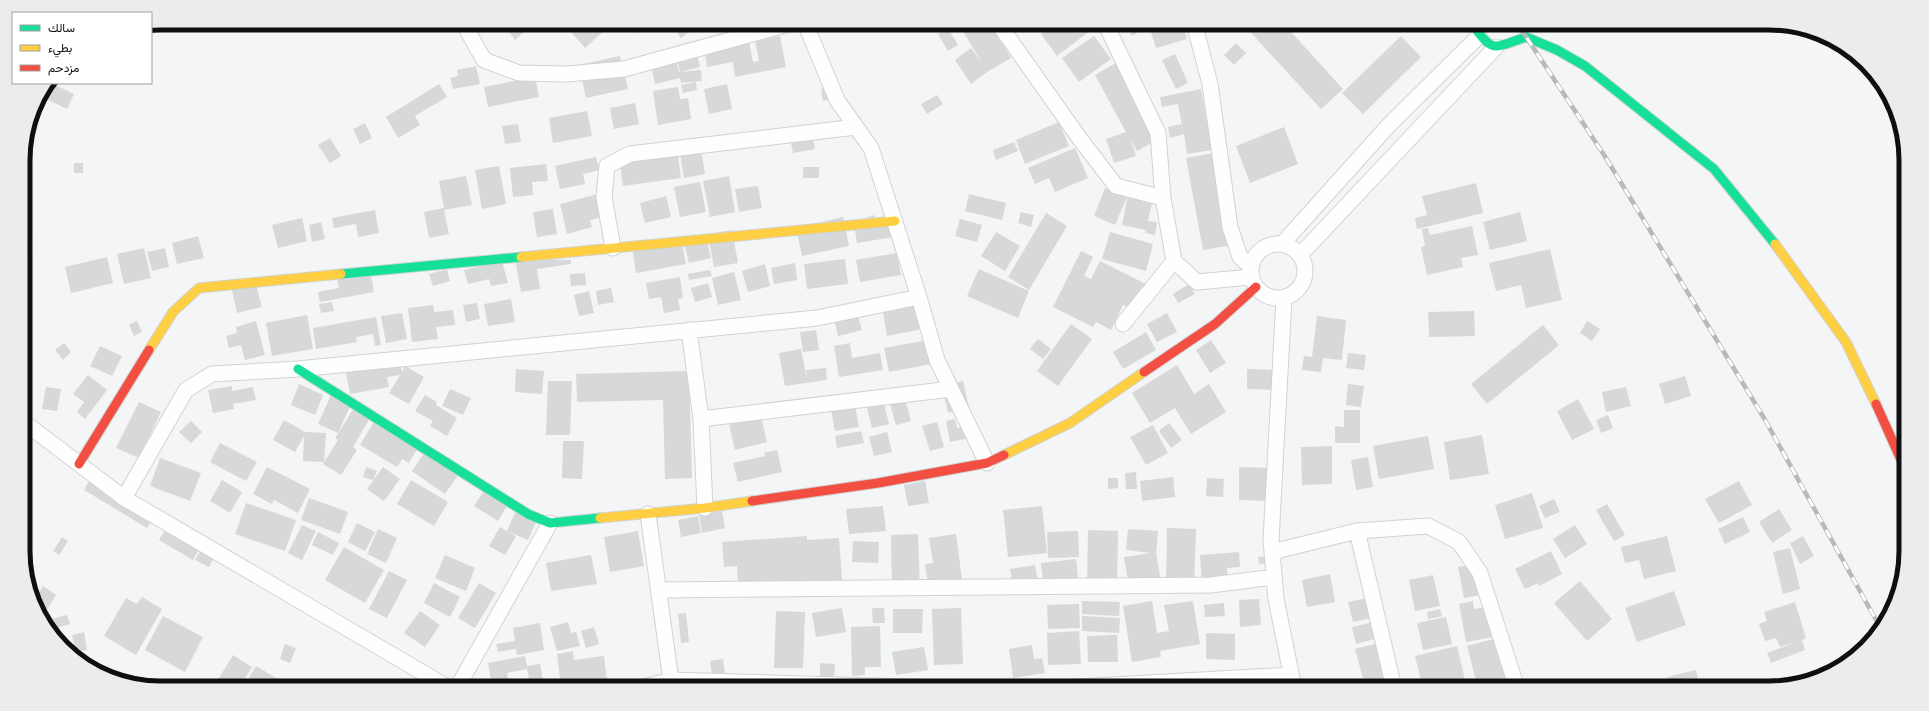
<svg xmlns="http://www.w3.org/2000/svg" width="1929" height="711" font-family="Bitter,Vazirmatn,serif">
<style>
.building{fill:#d6d8d9}
.lines{fill:none;stroke-linecap:round;stroke-linejoin:round}
.street-casing{stroke:#d1d3d3;stroke-width:17}
.fast-casing{stroke:#d1d3d3;stroke-width:11}
.slow-casing{stroke:#d1d3d3;stroke-width:11}
.jam-casing{stroke:#d1d3d3;stroke-width:11}
.street{stroke:#fdfefe;stroke-width:15}
.fast{stroke:#16e098;stroke-width:9}
.slow{stroke:#ffcf43;stroke-width:9}
.jam{stroke:#f24e42;stroke-width:9}
.rail-casing{stroke:#b8b9b9;stroke-width:4.5}
.rail{stroke:#fff;stroke-width:3;stroke-dasharray:9;stroke-linecap:butt}
.rim{fill:none;stroke:#0e0f10;stroke-width:5}
</style>
<rect width="100%" height="100%" fill="#f3f5f6"/>
<path class="building" d="M502,23H535L515,40Z
M563,23H601L606,29L585,48Z
M630,23H652L637,33Z
M670,23H702L681,38Z
M958,23H990L1011,58L987,72L971,84L955,60L971,48L982,63Z
M1056,23H1092L1095,27L1057,56L1041,34Z
M1124,23H1152L1132,36Z
M1170,23H1182L1187,39L1156,48L1150,29Z
M1242,23H1283L1343,89L1321,109Z
M1390,23H1404L1397,30Z
M948,28L958,45L948,51L938,34Z
M780,36L786,67L735,77L733,62L707,67L704,49L749,41L753,62L759,61L755,40Z
M1094,36L1111,59L1079,82L1062,58Z
M1401,36L1421,57L1363,114L1342,93Z
M1236,43L1246,53L1234,65L1224,55Z
M695,48L700,67L680,72L676,53Z
M1175,54L1188,83L1176,89L1162,60Z
M675,55L679,72L701,70L702,81L681,83L680,78L655,84L650,61Z
M620,56L628,89L586,98L579,65Z
M1116,63L1158,139L1137,151L1131,140L1136,156L1114,163L1106,139L1126,132L1095,75Z
M476,66L480,84L453,89L450,78L458,76L457,70Z
M535,77L539,97L488,107L484,87Z
M696,82L697,90L683,93L681,85Z
M51,83L74,94L67,109L44,98Z
M439,84L447,97L415,116L420,125L398,138L386,117Z
M727,84L732,109L709,114L704,89Z
M678,87L680,99L688,98L691,119L658,125L653,91Z
M833,87L835,99L823,101L821,89Z
M1201,89L1212,150L1187,154L1184,134L1170,138L1168,127L1181,124L1183,131L1178,104L1162,107L1160,97Z
M937,95L943,104L927,114L921,104Z
M635,103L639,124L614,129L610,108Z
M587,111L592,136L553,143L549,118Z
M1059,122L1069,146L1025,164L1016,140Z
M365,123L372,138L360,144L353,129Z
M518,124L521,142L505,144L502,126Z
M1284,127L1298,164L1250,183L1236,146Z
M811,128L815,149L793,153L789,132Z
M699,137L705,174L684,178L678,141Z
M330,138L341,156L330,163L318,145Z
M676,142L681,178L623,186L619,157Z
M1014,142L1018,151L996,160L993,150Z
M1075,148L1088,178L1055,192L1049,178L1035,184L1028,168Z
M1214,153L1221,213L1227,246L1203,250L1186,158Z
M596,157L599,170L583,174L585,184L560,189L555,166Z
M74,163H83V173H74Z
M546,164L548,181L532,182L533,195L513,197L510,168Z
M499,166L506,204L482,209L475,170Z
M803,167H819V178H803Z
M466,176L472,205L444,210L449,234L429,238L424,212L444,208L439,181Z
M729,176L735,212L710,217L703,181Z
M700,182L706,212L680,217L674,187Z
M1476,183L1483,213L1417,229L1415,218L1427,215L1422,196Z
M758,186L762,208L739,212L735,189Z
M1105,188L1127,197L1115,225L1094,216Z
M602,193L608,215L590,220L592,227L567,234L560,204Z
M969,194L1006,203L1002,220L965,211Z
M1128,194L1153,199L1148,221L1157,222L1155,235L1145,233L1146,230L1122,225Z
M666,196L671,217L645,223L640,203Z
M553,209L557,234L537,237L533,212Z
M375,210L379,233L358,237L356,224L334,228L332,218Z
M1021,212L1034,215L1031,227L1018,223Z
M1520,212L1527,241L1490,250L1483,222Z
M1046,213L1067,226L1029,290L1008,277Z
M873,215L900,236L857,243L854,223Z
M843,217L849,246L802,256L796,228Z
M302,218L307,241L278,248L272,225Z
M960,219L982,225L977,242L955,236Z
M321,222L325,239L312,242L309,225Z
M1472,226L1478,255L1461,258L1463,267L1427,275L1421,247L1425,246L1422,229L1428,228L1430,235Z
M732,230L738,263L714,267L708,234Z
M996,232L1020,246L1005,271L981,256Z
M1110,232L1153,244L1146,271L1102,259Z
M198,236L204,258L177,264L172,243Z
M681,238L686,264L636,273L632,247Z
M706,238L711,258L689,263L684,244Z
M144,248L151,278L124,284L117,254Z
M165,248L169,267L152,271L147,252Z
M1550,249L1562,300L1526,308L1521,285L1496,291L1489,263Z
M1081,251L1093,257L1084,276L1091,279L1100,261L1148,285L1135,311L1123,305L1111,330L1096,322L1093,327L1053,307Z
M897,253L901,275L860,282L856,260Z
M107,257L113,283L71,293L65,267Z
M515,259L571,260V264L537,269L540,289L521,292Z
M845,259L848,284L807,289L804,264Z
M502,261L508,283L491,286L489,279L468,284L464,270Z
M795,263L797,280L774,284L771,268Z
M765,264L770,286L748,292L742,271Z
M447,269L450,281L433,286L429,274Z
M979,269L1029,291L1018,318L967,296Z
M710,270L712,276L689,280L688,274Z
M370,271L374,292L320,302L318,292L339,288L337,278Z
M734,272L741,300L718,305L712,278Z
M585,273L586,285L571,286L570,274Z
M680,277L683,298L678,299L680,310L664,313L661,297L649,299L646,283Z
M708,283L712,297L695,302L691,288Z
M1189,284L1195,294L1178,303L1173,294Z
M256,285L262,307L237,313L232,290Z
M611,288L614,302L598,305L596,291Z
M589,291L594,313L579,316L574,295Z
M927,297L933,327L887,336L882,305Z
M511,299L515,322L488,326L484,304Z
M332,302L334,311L321,313L319,304Z
M477,303L480,319L466,322L463,305Z
M433,305L434,312L453,310L455,325L436,327L438,339L412,342L408,308Z
M1474,311L1475,336L1429,337L1428,312Z
M857,312L862,330L838,336L834,318Z
M402,313L407,339L386,343L381,316Z
M1167,313L1177,332L1157,342L1147,324Z
M307,315L313,349L272,356L266,323Z
M1317,316L1346,320L1342,360L1323,358L1321,372L1302,370L1304,356L1312,357Z
M376,317L381,345L375,346L373,334L356,337L357,342L316,349L313,328Z
M137,321L142,332L134,336L129,325Z
M256,321L265,355L245,360L241,345L229,348L226,336L237,333L236,327Z
M1587,321L1600,329L1592,341L1580,333Z
M1071,324L1092,339L1058,386L1037,371Z
M1543,325L1559,345L1487,404L1471,384Z
M816,330L819,350L803,352L800,332Z
M1146,332L1156,350L1123,369L1113,352Z
M933,339L937,363L889,372L884,348Z
M1038,339L1051,349L1043,359L1030,349Z
M1211,340L1226,363L1210,373L1196,350Z
M64,343L71,352L63,360L55,350Z
M850,343L852,358L880,353L883,370L839,377L834,346Z
M100,346L122,356L112,376L90,366Z
M801,349L807,380L806,370L826,368L827,380L785,386L779,353Z
M1348,353L1366,355L1364,370L1346,368Z
M399,359L402,372L405,366L424,377L409,404L389,393L400,375L387,377L389,387L350,394L345,368Z
M1177,365L1194,394L1209,384L1226,412L1191,434L1175,408L1150,423L1132,393Z
M516,369L544,371L542,394L515,392Z
M1247,369L1283,370L1282,390L1247,389Z
M689,371L692,478L665,479L663,400L577,402L576,374Z
M88,375L107,390L85,419L77,412L84,402L73,394Z
M1685,376L1691,396L1665,404L1659,384Z
M548,381H572L570,435H546Z
M963,381L969,408L948,413L942,387Z
M299,384L323,395L315,415L291,405Z
M1348,384L1364,386L1361,407L1346,405Z
M232,386V391L253,387L256,400L233,404L234,409L213,413L208,390Z
M46,387L61,389L57,411L42,409Z
M1626,387L1631,406L1606,412L1602,392Z
M450,389L471,398L463,415L442,406Z
M332,393L352,402L338,433L318,424Z
M425,395L437,402L436,405L457,418L447,436L430,426L433,421L415,411Z
M904,396L911,421L896,425L889,400Z
M1578,399L1594,429L1572,440L1557,411Z
M883,400L889,424L872,428L866,404Z
M139,402L161,412L139,458L116,448Z
M855,406L859,427L835,431L831,410Z
M354,408L370,418L353,447L357,450L341,475L323,464L338,440L335,438Z
M1344,410H1360V443H1335V426L1344,427Z
M1608,415L1613,428L1601,433L1596,420Z
M761,417L767,442L735,450L729,425Z
M955,419L957,428L968,426L970,438L950,442L946,421Z
M284,420L305,432L326,433L324,462L303,461L304,436L295,452L273,440Z
M375,420L419,446L409,463L402,459L397,467L360,445Z
M191,421L202,432L191,443L179,432Z
M937,422L944,447L930,451L922,426Z
M1169,423L1182,440L1171,448L1159,431Z
M1153,425L1168,453L1146,465L1130,437Z
M861,431L864,443L837,448L835,436Z
M887,432L892,452L874,456L869,437Z
M1482,435L1489,474L1450,480L1444,442Z
M1428,436L1434,469L1379,479L1373,446Z
M563,441H584L582,479L562,478Z
M220,443L257,462L246,481L210,462Z
M1332,446V484L1302,485L1301,447Z
M777,450L782,472L738,482L733,463L765,456L764,453Z
M425,452L458,475L445,494L412,471Z
M1368,457L1373,487L1356,490L1351,460Z
M160,458L201,473L190,501L150,486Z
M267,467L310,489L298,513L274,500L272,504L253,494Z
M366,467L377,471L373,480L363,477Z
M383,467L400,479L384,501L367,489Z
M1239,467L1273,468L1272,501L1239,500Z
M1136,472L1137,489H1126L1125,473Z
M93,474L156,513L147,528L84,490Z
M1173,477L1175,497L1142,501L1140,481Z
M1108,478H1118V488L1108,489Z
M1207,478L1224,479L1223,497L1206,496Z
M222,480L242,492L230,513L210,501Z
M411,480L448,502L434,526L397,504Z
M925,481L929,503L908,506L904,485Z
M1739,481L1752,505L1719,523L1705,499Z
M487,486L510,501L498,521L474,506Z
M1532,493L1543,528L1505,539L1495,505Z
M309,498L348,512L340,534L301,520Z
M1554,499L1560,512L1545,518L1539,506Z
M246,503L296,520L285,551L235,534Z
M1607,504L1625,535L1614,541L1596,510Z
M518,506L539,516L528,540L507,531Z
M883,506L886,531L849,534L846,509Z
M1042,506L1047,553L1008,557L1003,510Z
M1779,509L1792,530L1772,543L1759,522Z
M722,511L725,528L702,533L699,515Z
M698,516L701,533L681,537L678,520Z
M1743,517L1750,532L1725,544L1718,529Z
M357,523L375,532L365,551L348,542Z
M169,524L202,544L193,560L159,540Z
M302,525L316,531L302,560L288,553Z
M1575,525L1587,544L1565,558L1553,539Z
M500,527L516,536L505,555L489,546Z
M1167,528L1196,529L1194,587H1166Z
M378,529L397,538L386,563L367,554Z
M1128,529L1158,531L1156,553L1161,582L1129,587L1124,557L1151,553L1126,550Z
M1088,530L1118,531L1117,589L1087,588Z
M638,531L644,566L610,572L604,537Z
M1078,531L1079,557L1048,558L1047,532Z
M318,532L339,543L333,555L312,545Z
M918,534L920,592L892,593L891,535Z
M956,534L963,587L929,592L925,564L933,563L929,538Z
M807,536V540L839,538L843,592L739,597L737,566L724,567L722,542Z
M1667,536L1676,571L1644,579L1639,560L1625,563L1621,547Z
M1803,536L1814,556L1800,564L1790,543Z
M62,537L68,541L59,555L53,551Z
M853,541L879,542L878,563L852,562Z
M344,547L384,570L365,603L325,580Z
M202,548L215,555L209,567L195,560Z
M1790,548L1800,589L1783,594L1773,552Z
M1551,551L1562,574L1539,586L1538,583L1525,589L1515,569Z
M1239,552L1240,567L1227,568L1228,583L1202,584L1200,555Z
M445,555L475,568L466,591L435,578Z
M591,555L597,584L551,591L546,563Z
M1270,556L1271,563L1259,564L1258,557Z
M1076,559L1079,587L1044,591L1041,563Z
M1480,563L1486,594L1464,598L1458,567Z
M1035,565L1039,587L1014,592L1010,569Z
M389,571L407,580L387,618L369,609Z
M1330,574L1335,602L1307,607L1302,580Z
M1433,575L1440,606L1415,611L1409,580Z
M1580,581L1612,619L1587,641L1554,603Z
M434,583L460,597L450,617L424,603Z
M479,583L496,593L475,628L458,618Z
M43,586L56,595L46,611L40,607L36,598Z
M1674,591L1686,625L1637,642L1625,608Z
M1375,596L1380,616L1353,622L1348,602Z
M142,597L162,609L136,655L104,636L126,598L137,604Z
M1259,599L1261,625L1240,627L1239,600Z
M1082,601L1120,602L1119,616L1082,614Z
M1152,601L1157,633L1169,631L1164,605L1193,601L1200,644L1160,651L1161,657L1132,662L1123,606Z
M1473,601L1474,609L1492,606L1498,636L1466,642L1459,604Z
M1795,602L1806,638L1802,640L1805,650L1771,663L1767,653L1799,641L1780,647L1776,638L1765,641L1759,624L1767,621L1764,612Z
M1224,603L1225,616L1205,617L1204,605Z
M1079,604L1080,628L1048,629L1047,605Z
M842,608L846,632L816,637L812,613Z
M872,608H884L885,623H873Z
M961,608L963,664L934,665L932,609Z
M893,609H923L922,633H893Z
M1440,609L1442,616L1428,619L1427,612Z
M420,611L440,625L425,647L404,633Z
M776,611L805,612L803,668H774Z
M686,613L689,642L681,643L678,614Z
M67,615L70,624L51,630L47,620Z
M163,616L203,637L185,672L145,650Z
M1082,616L1120,618L1119,633L1082,631Z
M1446,617L1452,644L1423,650L1417,623Z
M1378,621L1382,637L1356,644L1352,627Z
M568,622L571,633L576,632L580,646L557,651L550,627Z
M540,623L544,650L517,655L516,649L498,652L496,644L515,641L513,628Z
M880,626L881,667H865V675L852,676L851,627Z
M594,627L599,644L586,648L581,631Z
M1079,631L1081,664L1048,665L1047,633Z
M84,632L87,650L76,652L72,635Z
M1206,633L1235,634V660L1206,659Z
M1117,635L1118,662H1088L1087,636Z
M1509,635L1515,658L1508,677L1477,685L1467,646Z
M1383,642L1392,678L1365,686L1355,649Z
M285,644L296,648L290,663L280,659Z
M1032,645L1034,659L1042,658L1045,673L1013,678L1009,649Z
M1457,646L1466,684L1450,688H1423L1415,656Z
M924,647L928,670L896,675L892,652Z
M573,651L574,660L604,656L607,680L588,683L589,685L561,688L557,654Z
M233,655L252,667L239,688H213Z
M525,656L527,666L540,664L544,687L531,688L527,669L507,673L509,683L492,686L488,663Z
M723,659L725,673L712,675L710,661Z
M820,663L835,664L834,677L820,676Z
M256,666L293,688H243Z
M1696,670L1700,688H1670L1667,677Z
M1663,679L1665,688H1639L1638,685Z"/>
<g class="lines">
<g class="street-casing">
<path id="street" d="M463,23L484,60L519,73L567,74L624,69L792,23
M805,23L837,100L871,148L919,297L937,360L987,463
M998,23L1080,139L1116,186L1163,198L1174,261L1123,324
M1105,23L1158,133L1163,198
M1194,23L1210,84L1230,227L1240,257L1251,267
M1251 271a27 27 0 1 1 54 0a27 27 0 1 1-54 0Z
M1282,244L1389,125L1479,36
M613,248L604,197L607,166L630,154L856,127
M1300,255L1496,47
M1174,261L1197,282L1251,277
M1284,298L1271,540L1276,599L1294,688
M689,330L701,419L705,508
M701,419L951,389
M25,423L124,498L449,688
M124,498L186,390L212,374L298,369L817,318L919,297
M648,514L672,688
M1357,531L1394,688
M1272,552L1357,531L1428,526L1459,542L1480,573L1517,688
M659,590L1211,585L1274,577
M457,688L550,523
M640,688L671,680L943,688
M1060,688L1291,675"/>
</g>
<g class="fast-casing">
<path id="fast" d="M1471,23C1494,53 1491,49 1526,37L1557,50L1585,66L1714,169L1775,244
M341,274L521,257
M298,369L528,514L550,523L600,518"/>
</g>
<g class="slow-casing">
<path id="slow" d="M1775,244L1846,342L1876,404
M521,257L895,221
M149,350L173,312L199,288L341,274
M1004,455L1070,423L1144,372
M600,518L705,508L752,501"/>
</g>
<g class="jam-casing">
<path id="jam" d="M1144,372L1215,324L1256,287
M1876,404L1906,471
M79,464L149,350
M752,501L878,483L987,463L1004,455"/>
</g>
<use href="#street" class="street"/>
<use href="#fast" class="fast"/>
<use href="#slow" class="slow"/>
<use href="#jam" class="jam"/>
<g class="rail-casing">
<path id="rail" d="M1517,23L1606,158L1764,418L1881,629"/>
</g>
<use href="#rail" class="rail"/>
</g>
<path d="M0 0H1929V711H0ZM160 30H1769A130 130 0 0 1 1899 160V551A130 130 0 0 1 1769 681H160A130 130 0 0 1 30 551V160A130 130 0 0 1 160 30Z" fill="#ececec" fill-rule="evenodd"/>
<path class="rim" d="M160 30H1769A130 130 0 0 1 1899 160V551A130 130 0 0 1 1769 681H160A130 130 0 0 1 30 551V160A130 130 0 0 1 160 30Z"/>
<rect x="12" y="12" width="140" height="72" fill="#ffffff" stroke="#9f9f9f"/>
<rect x="20" y="25" width="20" height="6" fill="#16e098" stroke="#9f9f9f"/>
<text x="48" y="32" font-size="12" fill="#0e0f10">سالك</text>
<rect x="20" y="45" width="20" height="6" fill="#ffcf43" stroke="#9f9f9f"/>
<text x="48" y="52" font-size="12" fill="#0e0f10">بطيء</text>
<rect x="20" y="65" width="20" height="6" fill="#f24e42" stroke="#9f9f9f"/>
<text x="48" y="72" font-size="12" fill="#0e0f10">مزدحم</text>
</svg>
